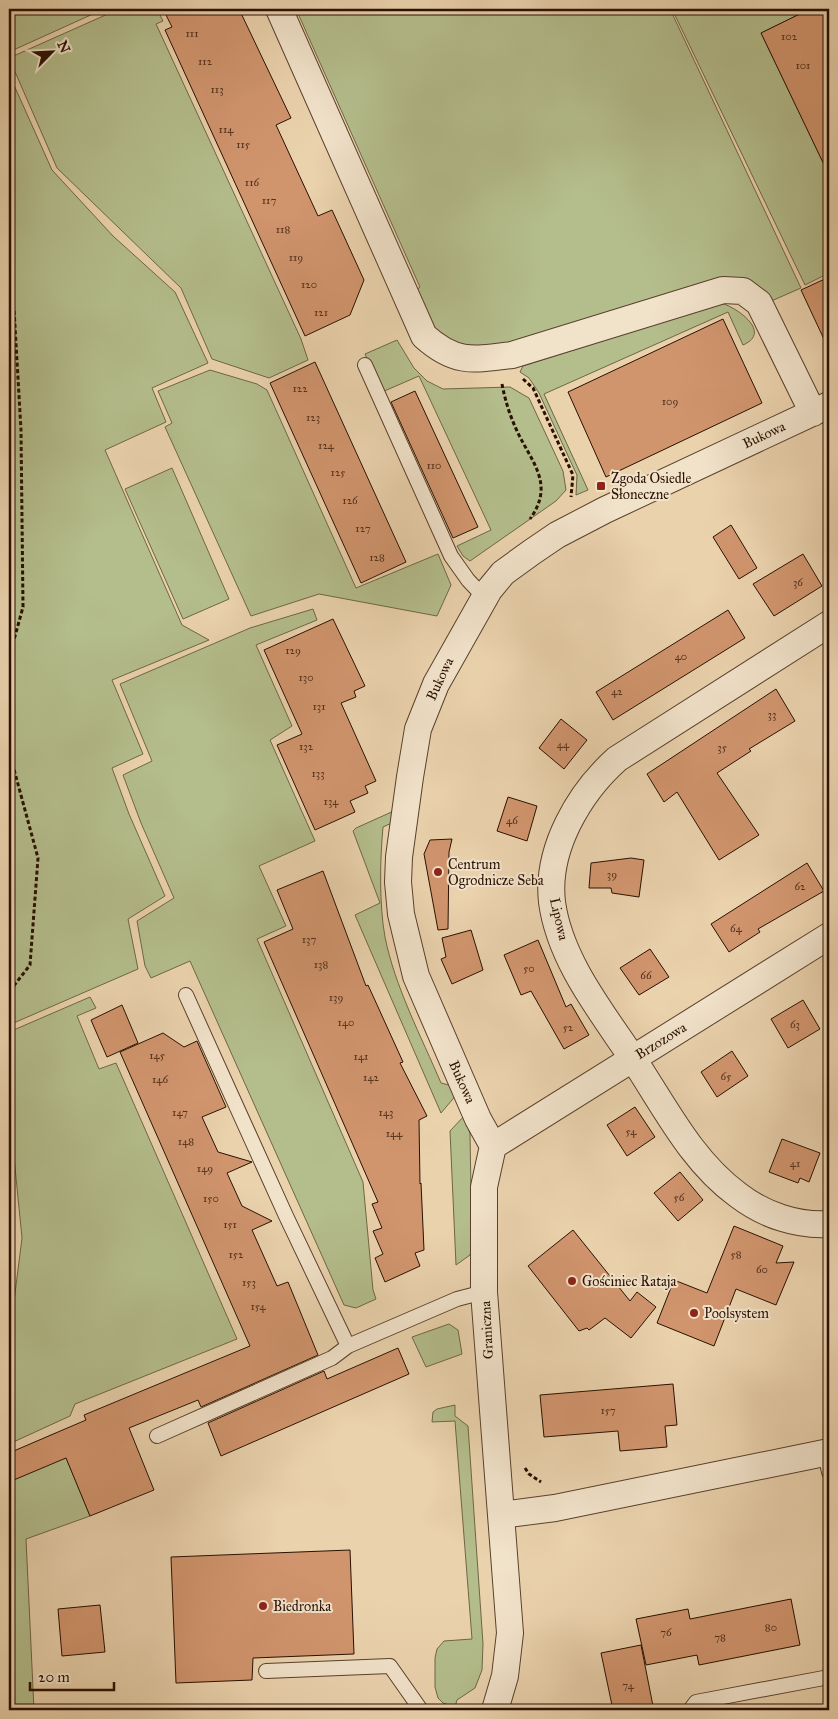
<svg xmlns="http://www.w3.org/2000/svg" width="838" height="1719" font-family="'IM FELL Great Primer',serif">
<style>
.green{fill:#b4bd8c;stroke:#6e6646}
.building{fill:#d1956e;stroke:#291000}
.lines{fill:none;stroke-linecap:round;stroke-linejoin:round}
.service-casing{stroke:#59402b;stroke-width:16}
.minor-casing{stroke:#59402b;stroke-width:28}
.path{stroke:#291000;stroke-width:3;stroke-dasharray:4 2.5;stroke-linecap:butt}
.service{stroke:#f1e2ca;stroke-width:14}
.minor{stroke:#f1e2ca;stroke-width:26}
.poi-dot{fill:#8f2418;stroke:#f1e2ca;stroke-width:2}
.labels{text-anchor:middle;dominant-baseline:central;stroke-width:4;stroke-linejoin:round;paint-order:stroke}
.number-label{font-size:11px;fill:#53311c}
.street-label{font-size:14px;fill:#291000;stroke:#f1e2ca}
.poi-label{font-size:14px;fill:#291000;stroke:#f1e2ca;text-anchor:start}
</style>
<rect width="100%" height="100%" fill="#ead2ad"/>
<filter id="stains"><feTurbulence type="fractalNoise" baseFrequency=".004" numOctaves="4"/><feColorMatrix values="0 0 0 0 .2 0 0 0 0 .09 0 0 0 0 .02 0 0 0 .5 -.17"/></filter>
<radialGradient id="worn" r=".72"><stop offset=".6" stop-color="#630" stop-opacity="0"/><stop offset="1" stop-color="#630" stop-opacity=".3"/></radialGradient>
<path class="green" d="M9,9H104L9,52Z
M119,9H157L163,21L156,24L301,339L308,360L269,378L212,359L181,288L57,168L9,58Z
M296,9H670L801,288L769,302L759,287L745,282L511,348L444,345L411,295L420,287Z
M672,9H810L761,33L829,175V273L805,285Z
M9,74L52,170L113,236L175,292L208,363L152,388L166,422L105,450L182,625L209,640L112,680L143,754L112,768L129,814L165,896L128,919L138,969L9,1025Z
M721,303C736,307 773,332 743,345L728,312L544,394L588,490L576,495L577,475L575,471L539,393L529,378L520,372L523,366Z
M397,340L414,368L427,381L443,389L510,387L529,398L563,471L566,490L556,501L470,561L463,556L457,546L491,530L419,376L382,392L365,354Z
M210,370L257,384L267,390L356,588L438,554L451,585L437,616L319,594L251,616L165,427L172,423L158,391Z
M172,468L229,599L183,619L125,489Z
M313,609L317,620L256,645L292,726L270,740L315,841L259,866L286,926L257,939L363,1182L373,1290L376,1299L356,1308L344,1305L190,961L151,978L145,966L137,921L174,898L141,823L123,775L152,761L120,684L250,628Z
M396,810L394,822L383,827C380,860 379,904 385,937C395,987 421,1036 441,1083L453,1086L457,1094L441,1113L355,915L380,903L353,831L356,828Z
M90,997L96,1008L77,1016L99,1069L116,1063L237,1339L75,1404L70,1416L9,1444V1341L22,1238L9,1107V1032Z
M465,1115L470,1134L472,1249L470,1255L456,1265L450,1131Z
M9,1190L13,1234L9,1273Z
M449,1324L458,1330L462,1354L426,1367L412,1337Z
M455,1405V1416L468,1426L483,1644L482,1670L475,1688L457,1700L455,1707L443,1703L438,1698L435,1687V1658L437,1649L444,1641L472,1639L455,1421L432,1422L433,1412L437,1409Z
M56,1433L90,1516L26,1539L34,1710H9V1454Z"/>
<path class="building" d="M163,9H239L291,118L276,125L318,216L332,210L364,280L350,315L305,336L165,30L172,27Z
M810,9H829V175L761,33Z
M829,277V350L801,290Z
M723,319L762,403L606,477L568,392Z
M315,362L406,562L361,583L270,383Z
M415,391L478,527L453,538L391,402Z
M731,525L757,568L739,579L713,537Z
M803,554L822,586L774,616L753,584Z
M728,610L745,638L613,720L596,692Z
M333,619L365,686L354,691L356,697L341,703L376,781L365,786L368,793L350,801L355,812L315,830L277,745L302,734L264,650Z
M776,689L795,721L749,749L751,751L717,773L759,835L719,860L677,792L664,802L647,774Z
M561,719L587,740L564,769L539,748Z
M508,797L537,806L527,841L497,831Z
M452,839L449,852L448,929L438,930L424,854L430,840Z
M631,858L644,860L639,897L612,893L611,888H589L591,863Z
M807,863L824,891L758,929L760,932L729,952L711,924Z
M323,871L366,986L368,985L403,1062L400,1063L427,1116L419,1120L420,1184L421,1183L424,1250L415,1253L420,1266L385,1282L375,1258L383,1254L373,1231L382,1228L372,1204L378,1202L264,942L293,929L277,890Z
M471,930L483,970L452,984L441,959L446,957L442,938Z
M538,940L566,1007L571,1004L589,1035L564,1049L531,991L521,995L504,955Z
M650,949L669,977L639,995L620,968Z
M803,1000L820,1029L788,1048L771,1019Z
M122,1005L138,1043L107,1057L91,1020Z
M163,1033L184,1047L197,1041L226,1107L202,1117L218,1152L252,1162L227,1173L242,1206L272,1221L252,1230L277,1286L288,1282L318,1355L201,1407L198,1400L129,1428L154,1490L90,1516L66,1458L9,1482V1453L86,1420L84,1415L250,1346L120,1052Z
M732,1051L748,1076L717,1097L701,1072Z
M635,1107L655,1137L627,1156L607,1125Z
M782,1139L820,1153L809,1182L800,1178L798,1183L769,1172Z
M680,1172L703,1200L678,1221L654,1193Z
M734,1226L783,1246L776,1263L794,1262L776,1305L736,1289L714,1346L657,1323L674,1280L707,1293Z
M573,1230L630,1301L637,1292L656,1307L631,1338L605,1318L589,1330L587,1328L579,1331L528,1266Z
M398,1348L409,1374L221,1456L208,1423L324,1371L327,1379Z
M673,1384L677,1425L665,1426L667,1447L620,1451L618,1431L544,1437L540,1395Z
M350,1550L354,1654L253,1658L252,1680L176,1683L171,1557Z
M791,1599L800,1645L699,1665L697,1655L646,1665L636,1619L688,1609L690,1619Z
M100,1605L105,1652L62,1656L58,1609Z
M641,1645L653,1706L630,1710H613L601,1653Z"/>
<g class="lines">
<g class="service-casing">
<path id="service" d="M365,365L451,556L468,580L484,597
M186,995L286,1216L348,1346
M157,1436L332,1358L348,1346L457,1299L484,1292
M825,1453L829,1472
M266,1671L390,1666L421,1710
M690,1710L696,1702L829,1677"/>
</g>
<g class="minor-casing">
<path id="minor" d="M279,9L424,336C455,364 473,360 512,355L723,290L743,291L759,303L813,413
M829,624L617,759C579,793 546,849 552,902C560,963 606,1017 639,1068C668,1113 694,1163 738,1195C764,1215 797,1226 829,1224
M493,1146L478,1119L416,976L401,914L398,882L399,857L410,777L418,729L436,684L489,590L503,573L532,552L557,535L605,510L829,405
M493,1146L484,1187V1292L510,1633L505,1676L495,1710
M493,1146L829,936
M501,1515L555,1508L829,1452"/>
</g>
<path class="path" d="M9,292L14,309L21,430L23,607L9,658
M523,379L533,388L573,475L571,497
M502,384C505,400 510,416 517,431C532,463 555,484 530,519
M9,751L38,858L30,965L9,992
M525,1468L529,1474L541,1482"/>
<use href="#service" class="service"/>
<use href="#minor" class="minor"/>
</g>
<g class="poi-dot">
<rect x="596" y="481" width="10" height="10" rx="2.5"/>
<circle cx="438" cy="872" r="5"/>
<circle cx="572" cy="1281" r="5"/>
<circle cx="694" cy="1313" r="5"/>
<circle cx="263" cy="1606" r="5"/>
</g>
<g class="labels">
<g class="number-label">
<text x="192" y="33">111</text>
<text x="789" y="36">102</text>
<text x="205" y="61">112</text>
<text x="803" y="65">101</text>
<text x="217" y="89">113</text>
<text x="226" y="129">114</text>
<text x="243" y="144">115</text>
<text x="252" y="182">116</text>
<text x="269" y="200">117</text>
<text x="283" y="229">118</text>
<text x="296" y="257">119</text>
<text x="309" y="284">120</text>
<text x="321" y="312">121</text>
<text x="300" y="388">122</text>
<text x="670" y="401">109</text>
<text x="313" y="417">123</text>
<text x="326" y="445">124</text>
<text x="434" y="465">110</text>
<text x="338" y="472">125</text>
<text x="350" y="500">126</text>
<text x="363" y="528">127</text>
<text x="377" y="557">128</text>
<text x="798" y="582">36</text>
<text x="293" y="650">129</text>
<text x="681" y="656">40</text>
<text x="306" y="677">130</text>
<text x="617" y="691">42</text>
<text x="319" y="706">131</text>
<text x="772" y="714">33</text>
<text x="563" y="744">44</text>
<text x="306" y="746">132</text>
<text x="722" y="747">35</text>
<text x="318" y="773">133</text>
<text x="331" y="801">134</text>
<text x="512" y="820">46</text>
<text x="612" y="874">39</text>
<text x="800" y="886">62</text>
<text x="736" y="928">64</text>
<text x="309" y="939">137</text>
<text x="321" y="964">138</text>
<text x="529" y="968">50</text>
<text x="646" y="975">66</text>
<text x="336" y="997">139</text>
<text x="346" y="1022">140</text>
<text x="795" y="1024">63</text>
<text x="568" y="1027">52</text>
<text x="157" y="1055">145</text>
<text x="361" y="1056">141</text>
<text x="726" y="1076">65</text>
<text x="371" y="1077">142</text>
<text x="160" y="1079">146</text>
<text x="180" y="1112">147</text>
<text x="386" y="1112">143</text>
<text x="631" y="1131">54</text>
<text x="394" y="1133">144</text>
<text x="186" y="1141">148</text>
<text x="795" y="1163">41</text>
<text x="205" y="1168">149</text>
<text x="679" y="1197">56</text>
<text x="211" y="1198">150</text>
<text x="230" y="1224">151</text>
<text x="236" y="1254">152</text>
<text x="736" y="1254">58</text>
<text x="762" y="1269">60</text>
<text x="249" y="1282">153</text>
<text x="258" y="1306">154</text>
<text x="608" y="1410">157</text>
<text x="771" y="1627">80</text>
<text x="666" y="1632">76</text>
<text x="720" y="1637">78</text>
<text x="628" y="1685">74</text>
</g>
<g class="street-label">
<text transform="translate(764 435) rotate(-25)">Bukowa</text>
<text transform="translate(440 679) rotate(-65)">Bukowa</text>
<text transform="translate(559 919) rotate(77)">Lipowa</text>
<text transform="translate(661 1041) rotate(-32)">Brzozowa</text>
<text transform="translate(462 1082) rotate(66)">Bukowa</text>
<text transform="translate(487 1330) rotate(-93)">Graniczna</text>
</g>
<g class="poi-label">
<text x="611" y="478">Zgoda Osiedle<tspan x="611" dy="16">Słoneczne</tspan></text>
<text x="448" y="864">Centrum<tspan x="448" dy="16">Ogrodnicze Seba</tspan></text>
<text x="582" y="1281">Gościniec Rataja</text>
<text x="704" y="1313">Poolsystem</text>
<text x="273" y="1606">Biedronka</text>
</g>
</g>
<rect width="838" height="1719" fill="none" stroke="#ead2ad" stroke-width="30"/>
<rect x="10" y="10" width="818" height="1699" fill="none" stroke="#291000" stroke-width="2.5"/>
<rect x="15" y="15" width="808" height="1689" fill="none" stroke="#291000"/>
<g transform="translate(52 52) rotate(66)" stroke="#f1e2ca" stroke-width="4" paint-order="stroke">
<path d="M0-4L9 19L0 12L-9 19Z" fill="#291000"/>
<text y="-8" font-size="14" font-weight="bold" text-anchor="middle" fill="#291000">N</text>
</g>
<path d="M30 1682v8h84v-8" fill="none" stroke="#291000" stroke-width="2.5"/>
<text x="38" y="1682" font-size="15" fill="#291000" stroke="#f1e2ca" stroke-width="4" paint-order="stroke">20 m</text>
<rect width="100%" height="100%" filter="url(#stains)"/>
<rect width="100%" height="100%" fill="url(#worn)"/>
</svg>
